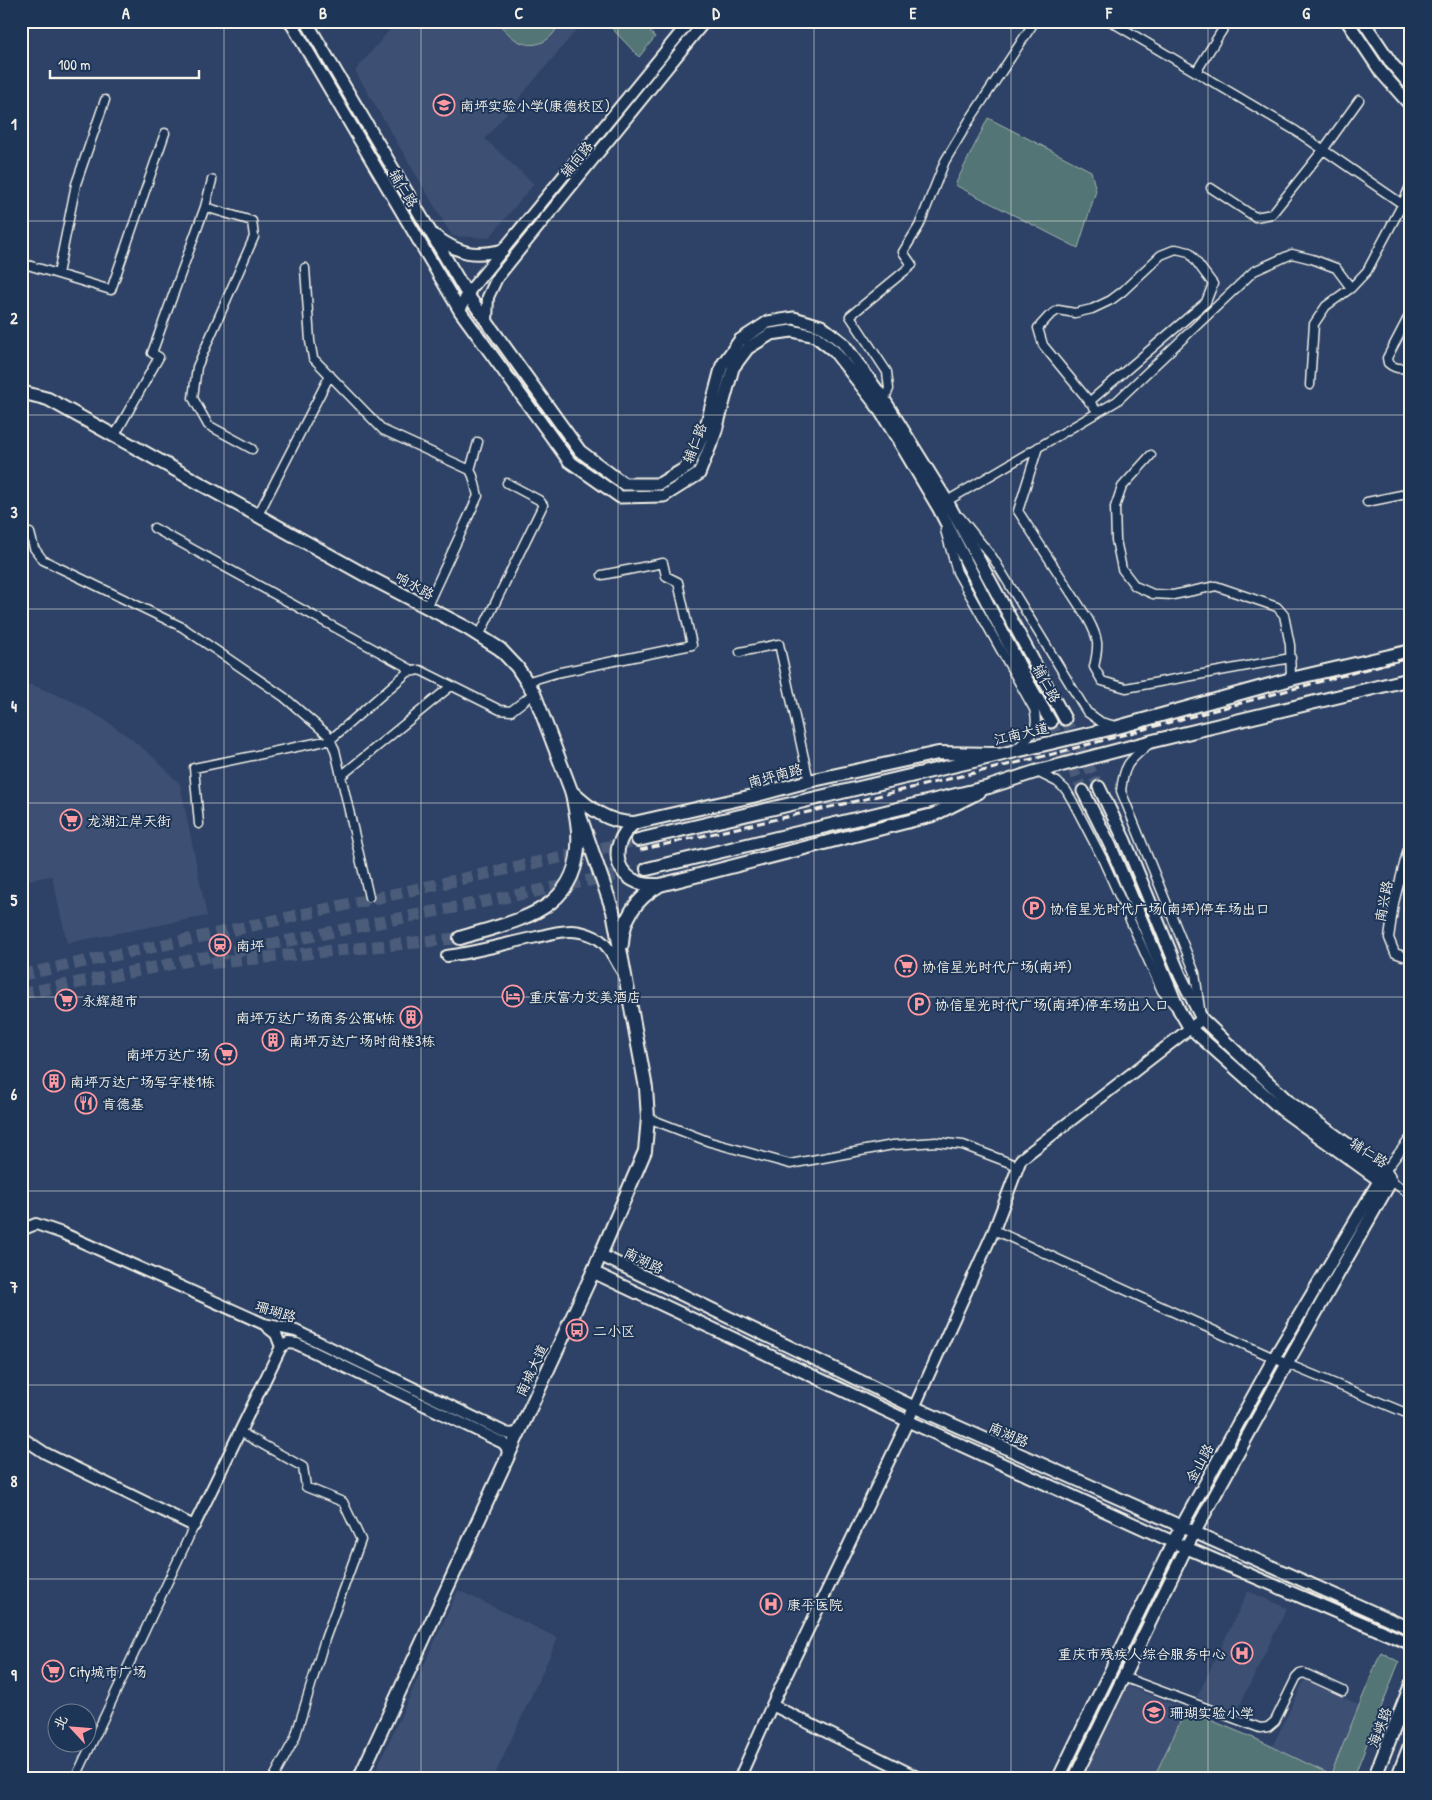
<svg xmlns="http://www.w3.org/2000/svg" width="1432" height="1800" font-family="'Patrick Hand','LXGW WenKai TC',sans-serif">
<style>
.built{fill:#3d4f73}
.green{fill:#527474;stroke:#a3b2ae}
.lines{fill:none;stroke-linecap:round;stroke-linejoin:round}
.secondary-tunnel{stroke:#4b5c7a;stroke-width:11;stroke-dasharray:11 5.5;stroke-linecap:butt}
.trunk-tunnel{stroke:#4b5c7a;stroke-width:12;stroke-dasharray:12 6;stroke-linecap:butt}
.minor-casing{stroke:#f4f1e8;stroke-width:11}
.tertiary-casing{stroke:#f4f1e8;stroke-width:14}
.secondary-casing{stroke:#f4f1e8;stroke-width:15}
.primary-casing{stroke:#f4f1e8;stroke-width:16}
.trunk-casing{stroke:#f4f1e8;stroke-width:16}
.minor{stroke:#1d3557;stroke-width:8}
.tertiary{stroke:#1d3557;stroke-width:10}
.secondary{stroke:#1d3557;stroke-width:11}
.primary{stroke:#1d3557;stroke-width:12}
.trunk{stroke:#1d3557;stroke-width:12}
.rail{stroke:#f4f1e8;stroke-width:3;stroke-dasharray:8 4;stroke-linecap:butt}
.grid{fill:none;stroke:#f4f1e8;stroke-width:1;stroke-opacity:0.55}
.labels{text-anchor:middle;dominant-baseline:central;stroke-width:4;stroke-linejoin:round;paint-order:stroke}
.poi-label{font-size:14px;fill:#f4f1e8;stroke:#1d3557;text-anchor:start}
.street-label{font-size:14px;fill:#f4f1e8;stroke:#1d3557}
.neatline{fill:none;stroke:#f4f1e8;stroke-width:2}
.grid-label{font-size:16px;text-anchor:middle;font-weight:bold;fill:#f4f1e8}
</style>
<rect width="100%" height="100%" fill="#2d4266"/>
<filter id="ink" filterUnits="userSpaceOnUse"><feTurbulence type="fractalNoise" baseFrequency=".02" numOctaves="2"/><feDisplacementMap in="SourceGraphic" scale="10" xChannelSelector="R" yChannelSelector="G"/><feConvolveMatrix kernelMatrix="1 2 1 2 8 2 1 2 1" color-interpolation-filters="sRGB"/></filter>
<g filter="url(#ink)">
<path class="built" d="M397,21H584L485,139L534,184L489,238L452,236L355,71Z
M21,682L40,688L72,701L103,719L129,737L153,757L180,784L207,916L67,943L52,876L21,881Z
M458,1590L558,1638L493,1779H372Z
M1248,1591L1287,1608L1236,1713L1197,1697Z
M1305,1679L1359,1705L1329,1779H1082L1128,1686L1273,1745Z"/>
<path class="green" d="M496,21H559C556,38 537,50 520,42C511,38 503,28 496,21Z
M605,21H641L655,37L639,57Z
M988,118L1091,171L1096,191L1078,248L955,185Z
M1381,1652L1399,1662L1353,1779H1329Z
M1186,1710L1256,1739L1327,1773L1324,1779H1158L1154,1777Z"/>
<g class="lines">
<path class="secondary-tunnel" d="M1065,719L1099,787
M1051,722L1083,791"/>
<path class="trunk-tunnel" d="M211,963L460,938
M21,975L223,932L638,840
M21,994L647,869"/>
<g class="minor-casing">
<path id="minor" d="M1110,21L1196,72L1228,21
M1196,72L1296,131L1411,210
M1211,188L1255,217L1272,214L1323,150L1359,100
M205,207L252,221L254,237L197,367L193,398L208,425L252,449
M21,263L111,290L165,133
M305,268L310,341L313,358L383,430L470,470L473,476L478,496L426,608
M58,274L76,184L105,100
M1411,312L1387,358L1388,363C1395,369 1402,370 1411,366
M1310,385L1314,324L1326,306L1351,288L1367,271L1402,205L1411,184
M883,402L889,389L887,372L850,316L912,265L903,252L919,226L945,161L969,121L1035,21
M1089,402L1206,302L1213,284L1189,252L1176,249L1161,255L1123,291L1111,300L1092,309L1075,313L1058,310L1049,316L1038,328L1043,345L1098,412
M115,435L159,357L152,353L205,207L212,180
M1038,447L1018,511L1088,619C1099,639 1099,645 1094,667L1102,681L1126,688L1291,658
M1151,455L1122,487L1115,507L1116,540L1122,569L1135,586L1153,594L1173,595L1216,586L1277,607L1284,615L1290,645L1291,679
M470,470L478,442
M1367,502L1411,493
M950,504L947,501L1117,401L1254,271L1292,254L1312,259L1336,268L1351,288
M258,515L330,375
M960,517L993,558L1087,712L1101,722L1116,726
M154,528L414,671
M945,530L957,572L1034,709C1040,730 1031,736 1016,749
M30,533L34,548L43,560L182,627L284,697L328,735L335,750L369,897
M479,636L543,505L539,500L507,483
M740,652L779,644L809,781
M526,682L556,673L692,645L678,582L666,576L663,563L602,575
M1149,744C1129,761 1124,764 1121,791L1195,973L1200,1009
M1037,772L1057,782L1066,790L1073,802L1102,858L1162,991L1174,1005
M341,776L451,686
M199,824L194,768L330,740L408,672L420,670L500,710L511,711L534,693
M1411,837L1394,903L1389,938L1395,953L1406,957H1411
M648,1118L710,1142L790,1164L893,1145L936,1142L963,1145L1018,1166
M1385,1171L1411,1137
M1391,1181L1411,1195
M994,1230L1287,1364L1411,1415
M240,1432L303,1467L306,1487L343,1502L361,1540L325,1639L295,1738L273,1779
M1123,1677L1260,1728L1268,1727L1275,1721L1296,1678L1300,1674L1304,1673L1343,1691
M75,1779L194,1526"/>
</g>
<g class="tertiary-casing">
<path id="tertiary" d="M460,311L467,294L690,21
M487,322L488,297L497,278L705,21
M447,956C477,952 507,943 537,937C548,934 560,931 571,931C580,931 589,934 597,938C609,945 615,960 622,971
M21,1230L36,1224L62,1233L264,1324L296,1331L506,1433L511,1434L519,1432
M281,1347L288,1343L297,1344L503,1443L507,1448L508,1456
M21,1437L45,1453L194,1526L281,1347L276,1334L266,1326
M772,1705L921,1779
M739,1779L772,1705L908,1421L994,1230L1021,1159L1202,1019"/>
</g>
<g class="secondary-casing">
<path id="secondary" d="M290,21L460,311L569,461L620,497L664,496L699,474L715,434L733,368L748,348L771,334L792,331L815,336L834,351L877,406L897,438L939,509L1029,684L1051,722
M306,21L467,294L580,451L624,484H659L689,466L705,430L722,365L740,340L768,322L794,318L821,326L843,343L885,401L947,501L1065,719
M1347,21L1381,72L1411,106
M1363,21L1392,64L1411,86
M435,236C460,254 473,257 503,250
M1099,787L1125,841L1180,975L1202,1019L1289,1102L1385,1171L1389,1177
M1083,791L1111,847L1179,1010L1189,1027L1282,1110L1379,1180H1387
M600,1255L914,1407L1411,1629
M593,1272L908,1421L1173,1542L1411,1644
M1058,1779L1173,1542L1274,1358L1385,1171
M1074,1779L1186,1548L1287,1364L1391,1181"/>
</g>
<g class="primary-casing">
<path id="primary" d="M21,392L48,399L365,575L467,628L500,649L517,667L534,693L572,793L613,911L646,1088L648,1118L645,1151L593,1272L359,1779
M571,791C589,808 608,823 634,823L753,796L809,781L938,753L996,754
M634,823C604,848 617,887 657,885
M622,944C623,917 637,898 660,885L933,815L979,792"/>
</g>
<g class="trunk-casing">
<path id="trunk" d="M638,840L1118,727L1291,679L1411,651
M647,869L989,787L1035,772L1153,741L1411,679
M460,938C521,919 583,911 578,831C577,818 574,805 572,793
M1374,1779L1411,1685
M1397,1779L1411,1743"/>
</g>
<use href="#minor" class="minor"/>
<use href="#tertiary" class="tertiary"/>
<use href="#secondary" class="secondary"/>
<use href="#primary" class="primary"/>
<use href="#trunk" class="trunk"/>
<path class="rail" d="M640,850L861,800L1049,755L1411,657"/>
</g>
</g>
<path class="grid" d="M224,21V1779M421,21V1779M618,21V1779M814,21V1779M1011,21V1779M1208,21V1779M21,221H1411M21,415H1411M21,609H1411M21,803H1411M21,997H1411M21,1191H1411M21,1385H1411M21,1579H1411"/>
<defs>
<g id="school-ring" transform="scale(1.125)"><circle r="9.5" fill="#1d3557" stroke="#ff9aa2" stroke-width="1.5"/><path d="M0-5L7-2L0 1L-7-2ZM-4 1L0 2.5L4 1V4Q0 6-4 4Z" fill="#ff9aa2"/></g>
<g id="supermarket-ring" transform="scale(1.125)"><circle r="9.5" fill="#1d3557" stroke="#ff9aa2" stroke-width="1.5"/><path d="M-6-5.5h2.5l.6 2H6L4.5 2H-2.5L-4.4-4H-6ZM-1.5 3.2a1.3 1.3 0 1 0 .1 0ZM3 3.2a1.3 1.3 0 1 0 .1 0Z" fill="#ff9aa2"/></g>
<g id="parking-ring" transform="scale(1.125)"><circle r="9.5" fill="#1d3557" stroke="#ff9aa2" stroke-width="1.5"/><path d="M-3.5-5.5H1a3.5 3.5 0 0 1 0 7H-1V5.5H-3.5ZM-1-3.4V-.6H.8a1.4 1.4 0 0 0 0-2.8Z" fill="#ff9aa2"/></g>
<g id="station-ring" transform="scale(1.125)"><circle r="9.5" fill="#1d3557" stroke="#ff9aa2" stroke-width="1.5"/><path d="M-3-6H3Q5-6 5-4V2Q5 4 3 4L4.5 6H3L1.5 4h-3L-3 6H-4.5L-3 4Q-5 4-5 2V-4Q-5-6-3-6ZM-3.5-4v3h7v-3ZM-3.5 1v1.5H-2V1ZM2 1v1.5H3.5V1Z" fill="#ff9aa2"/></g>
<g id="hotel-ring" transform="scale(1.125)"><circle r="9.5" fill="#1d3557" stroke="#ff9aa2" stroke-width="1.5"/><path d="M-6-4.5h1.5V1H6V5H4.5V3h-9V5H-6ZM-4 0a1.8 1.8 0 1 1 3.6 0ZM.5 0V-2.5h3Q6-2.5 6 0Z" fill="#ff9aa2"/></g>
<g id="building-ring" transform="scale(1.125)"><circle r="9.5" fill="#1d3557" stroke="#ff9aa2" stroke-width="1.5"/><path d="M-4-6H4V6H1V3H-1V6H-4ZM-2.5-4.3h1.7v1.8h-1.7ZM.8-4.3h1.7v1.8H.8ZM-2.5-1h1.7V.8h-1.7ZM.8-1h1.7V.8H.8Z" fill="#ff9aa2"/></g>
<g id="restaurant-ring" transform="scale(1.125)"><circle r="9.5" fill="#1d3557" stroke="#ff9aa2" stroke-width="1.5"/><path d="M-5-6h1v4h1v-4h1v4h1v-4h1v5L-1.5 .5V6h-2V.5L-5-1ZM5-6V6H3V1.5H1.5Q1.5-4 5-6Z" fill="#ff9aa2"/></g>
<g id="bus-ring" transform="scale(1.125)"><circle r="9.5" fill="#1d3557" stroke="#ff9aa2" stroke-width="1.5"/><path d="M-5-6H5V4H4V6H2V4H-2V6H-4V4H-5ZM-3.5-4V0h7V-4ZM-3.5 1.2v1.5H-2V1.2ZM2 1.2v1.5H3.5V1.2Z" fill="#ff9aa2"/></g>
<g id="hospital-ring" transform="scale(1.125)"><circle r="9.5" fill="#1d3557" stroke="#ff9aa2" stroke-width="1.5"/><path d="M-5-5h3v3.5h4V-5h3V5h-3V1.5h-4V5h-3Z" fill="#ff9aa2"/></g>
</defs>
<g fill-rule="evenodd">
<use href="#school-ring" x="444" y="105"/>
<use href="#supermarket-ring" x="71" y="820"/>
<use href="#parking-ring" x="1034" y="908"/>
<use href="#station-ring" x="220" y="945"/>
<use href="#supermarket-ring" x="906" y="966"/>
<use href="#hotel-ring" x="513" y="996"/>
<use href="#supermarket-ring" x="66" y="1000"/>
<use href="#parking-ring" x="919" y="1004"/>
<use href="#building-ring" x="411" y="1017"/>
<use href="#building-ring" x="273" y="1040"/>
<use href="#supermarket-ring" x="226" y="1054"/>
<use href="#building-ring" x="54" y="1081"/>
<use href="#restaurant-ring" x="86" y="1103"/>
<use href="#bus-ring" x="577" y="1330"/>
<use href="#hospital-ring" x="771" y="1604"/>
<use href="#hospital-ring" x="1242" y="1653"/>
<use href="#supermarket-ring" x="53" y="1671"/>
<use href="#school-ring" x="1154" y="1712"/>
</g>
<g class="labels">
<g class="poi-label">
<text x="460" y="105">南坪实验小学(康德校区)</text>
<text x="87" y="820">龙湖江岸天街</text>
<text x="1050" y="908">协信星光时代广场(南坪)停车场出口</text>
<text x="236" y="945">南坪</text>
<text x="922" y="966">协信星光时代广场(南坪)</text>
<text x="529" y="996">重庆富力艾美酒店</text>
<text x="82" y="1000">永辉超市</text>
<text x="935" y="1004">协信星光时代广场(南坪)停车场出入口</text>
<text x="395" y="1017" text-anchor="end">南坪万达广场商务公寓4栋</text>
<text x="289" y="1040">南坪万达广场时尚楼3栋</text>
<text x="210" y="1054" text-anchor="end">南坪万达广场</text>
<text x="70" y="1081">南坪万达广场写字楼1栋</text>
<text x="102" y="1103">肯德基</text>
<text x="593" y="1330">二小区</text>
<text x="787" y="1604">康平医院</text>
<text x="1226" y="1653" text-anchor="end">重庆市残疾人综合服务中心</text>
<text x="69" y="1671">City城市广场</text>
<text x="1170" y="1712">珊瑚实验小学</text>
</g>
<g class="street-label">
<text transform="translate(576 159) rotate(-51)">辅向路</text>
<text transform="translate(404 188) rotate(59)">辅仁路</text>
<text transform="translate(694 443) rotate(-69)">辅仁路</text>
<text transform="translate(415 585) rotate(28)">响水路</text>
<text transform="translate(1047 683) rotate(61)">辅仁路</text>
<text transform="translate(1021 733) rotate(-13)">江南大道</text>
<text transform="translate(775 775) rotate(-15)">南坪南路</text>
<text transform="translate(1383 901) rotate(-79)">南兴路</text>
<text transform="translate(1369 1152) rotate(33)">辅仁路</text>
<text transform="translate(644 1260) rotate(26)">南湖路</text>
<text transform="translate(276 1311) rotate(17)">珊瑚路</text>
<text transform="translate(531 1370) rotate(-65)">南城大道</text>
<text transform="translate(1009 1434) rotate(24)">南湖路</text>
<text transform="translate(1199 1463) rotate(-61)">金山路</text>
<text transform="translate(1379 1727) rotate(-69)">海峡路</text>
</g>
</g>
<rect width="1432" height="1800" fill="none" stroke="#1d3557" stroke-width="55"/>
<g transform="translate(72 1728) rotate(296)"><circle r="24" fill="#1d3557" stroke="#738091"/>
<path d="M0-4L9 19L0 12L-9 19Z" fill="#ff9aa2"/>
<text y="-8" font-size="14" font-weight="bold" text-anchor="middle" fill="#f4f1e8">北</text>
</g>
<path d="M50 70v8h149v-8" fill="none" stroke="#f4f1e8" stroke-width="2.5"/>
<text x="58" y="70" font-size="15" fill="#f4f1e8" stroke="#1d3557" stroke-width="4" paint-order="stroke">100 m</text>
<rect x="28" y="28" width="1376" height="1744" class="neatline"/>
<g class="grid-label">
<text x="126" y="19">A</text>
<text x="323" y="19">B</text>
<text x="519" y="19">C</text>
<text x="716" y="19">D</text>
<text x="913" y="19">E</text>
<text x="1109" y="19">F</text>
<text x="1306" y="19">G</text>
<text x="14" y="130">1</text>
<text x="14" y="324">2</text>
<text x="14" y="518">3</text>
<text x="14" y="712">4</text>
<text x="14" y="906">5</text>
<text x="14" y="1100">6</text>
<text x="14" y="1293">7</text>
<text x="14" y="1487">8</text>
<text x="14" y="1681">9</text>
</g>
</svg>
